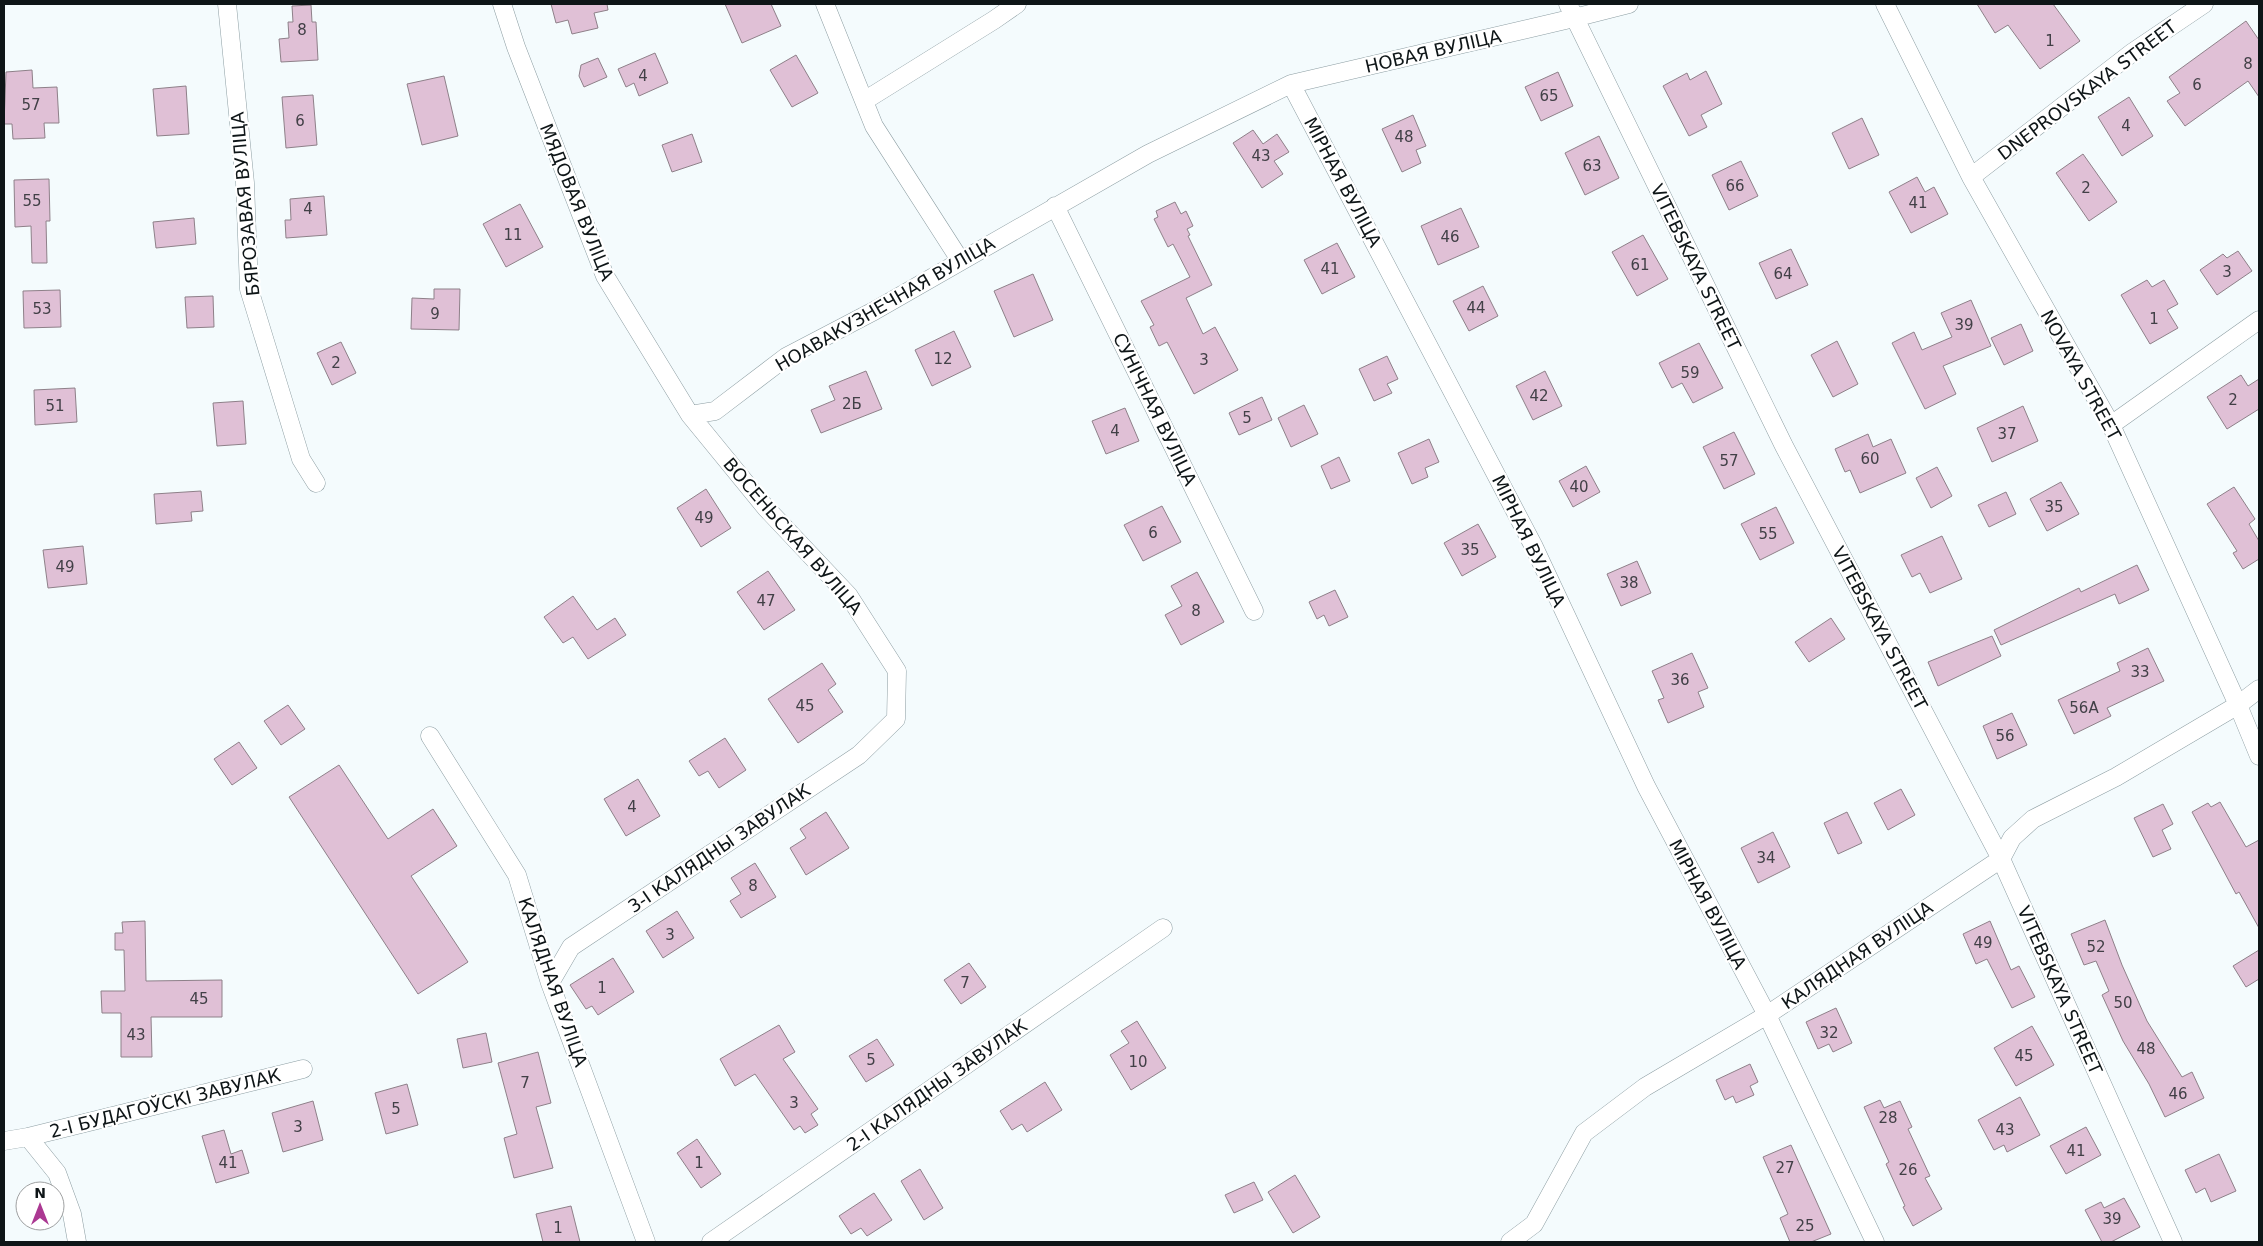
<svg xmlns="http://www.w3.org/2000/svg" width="2263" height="1246" font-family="'DejaVu Sans',sans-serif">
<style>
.building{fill:#e0c0d6;stroke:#8e8089}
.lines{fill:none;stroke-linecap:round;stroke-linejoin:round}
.minor-casing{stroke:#8d9ea3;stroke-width:19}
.minor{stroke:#fff;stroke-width:18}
.labels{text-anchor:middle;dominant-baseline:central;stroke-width:4.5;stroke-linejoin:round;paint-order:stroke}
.number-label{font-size:15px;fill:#424047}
.street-label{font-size:18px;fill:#0e1517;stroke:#fff}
</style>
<rect width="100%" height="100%" fill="#f4fbfd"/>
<path class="building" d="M551,4H607L608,10L594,13L598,28L572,34L568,20L556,23Z
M725,4H771L781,26L742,43Z
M1977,4H2053L2080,41L2040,69L2008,25L1995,33Z
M311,5L312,22H316L318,60L281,62L279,39L289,38L288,22H293L292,6Z
M2246,21L2259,40V97L2248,81L2185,126L2167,101L2180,93L2169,77Z
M655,53L668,83L639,96L634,83L626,87L618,69Z
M796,55L818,93L792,107L770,70Z
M598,58L607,77L584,87L579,76L581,65Z
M32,70L33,88L57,87L59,123H44L45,138L13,139L12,124H4L6,72Z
M1706,71L1722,104L1701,115L1707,127L1689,136L1663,86L1687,73L1690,80Z
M1558,72L1573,106L1541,121L1525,87Z
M444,76L458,136L422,145L407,84Z
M186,86L189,134L157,136L153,89Z
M313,95L317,145L286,148L282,97Z
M2129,97L2153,136L2122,156L2098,117Z
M1413,115L1426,146L1416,150L1421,163L1402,172L1382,129Z
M1862,118L1879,155L1849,169L1832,133Z
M1253,130L1263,144L1277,134L1289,152L1274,161L1283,174L1262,188L1233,143Z
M692,134L702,162L672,172L662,145Z
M1599,136L1619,178L1585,195L1565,153Z
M2083,154L2117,202L2089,221L2056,173Z
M1741,161L1758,196L1729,210L1712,175Z
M1917,177L1925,192L1934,187L1948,214L1911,233L1889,192Z
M49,179L50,221H46L47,263H32L31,226L15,227L14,180Z
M324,196L327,235L286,238L285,220H291L290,199Z
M1175,202L1181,214L1186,211L1193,226L1187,229L1190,235L1188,236L1212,285L1186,298L1203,334L1215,327L1238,370L1194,394L1167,342L1159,346L1150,327L1154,325L1141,301L1190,277L1173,244L1168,247L1154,219L1158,217L1156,211Z
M520,204L543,247L506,267L483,224Z
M1461,208L1479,247L1438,265L1421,226Z
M194,218L196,244L156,248L153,222Z
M1643,235L1668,279L1637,296L1612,252Z
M1337,243L1355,277L1322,294L1304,260Z
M1791,249L1808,285L1776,299L1759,263Z
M2238,251L2252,271L2217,295L2200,270L2223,254L2227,258Z
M1033,274L1053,320L1014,337L994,291Z
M2147,280L2152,287L2164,280L2178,304L2167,310L2178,328L2150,344L2121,295Z
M1483,286L1498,316L1469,331L1453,301Z
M434,289H460L459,330L411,329L412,298L434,299Z
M60,290L61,327L24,328L23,291Z
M213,296L214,327L187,328L185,297Z
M1971,300L1991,346L1943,366L1956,394L1925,409L1892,343L1914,332L1922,350L1952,337L1941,313Z
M2021,324L2033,351L2004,365L1991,338Z
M954,331L971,367L932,386L915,350Z
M1837,341L1858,384L1833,397L1811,355Z
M341,342L356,373L332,385L317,353Z
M1699,343L1723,388L1693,403L1682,383L1672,388L1659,363Z
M1387,356L1398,379L1387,384L1392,393L1374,401L1359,369Z
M866,371L882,409L821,433L811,410L835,400L829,386Z
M1545,371L1562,406L1533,420L1516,386Z
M2241,375L2248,386L2259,379V409L2227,429L2207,397Z
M75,388L77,422L35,425L34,390Z
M1262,397L1272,420L1239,435L1229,413Z
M243,401L246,444L217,446L213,403Z
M1304,405L1318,434L1291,447L1278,418Z
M2023,406L2038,441L1992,462L1977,428Z
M1125,408L1139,441L1106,454L1092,421Z
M1734,432L1755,474L1724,489L1703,447Z
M1868,434L1873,447L1891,439L1906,473L1860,493L1850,470L1845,472L1835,449Z
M1429,439L1439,462L1425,468L1428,477L1412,484L1398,453Z
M1339,457L1350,481L1331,489L1321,466Z
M1586,466L1600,492L1573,507L1559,481Z
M1937,467L1952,496L1931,508L1916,478Z
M2061,482L2079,514L2047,531L2030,499Z
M2234,487L2255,519L2249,524L2259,541V559L2243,569L2233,553L2237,551L2207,504Z
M706,489L731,528L701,547L677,508Z
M201,491L203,511L191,512L192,521L156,524L154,494Z
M2006,492L2016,514L1989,527L1978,505Z
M1162,506L1181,542L1143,561L1124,525Z
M1776,507L1794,543L1760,560L1741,524Z
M1478,524L1496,557L1462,576L1444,543Z
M1942,536L1962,579L1930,593L1920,573L1912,577L1901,555Z
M83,546L87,584L48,588L43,550Z
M1637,561L1651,593L1621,606L1607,574Z
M2137,565L2149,590L2119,604L2115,594L2001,645L1994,630L2079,588L2081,592Z
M768,571L795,610L764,630L737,592Z
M1197,572L1224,622L1181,645L1165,615L1182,606L1171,586Z
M1335,590L1348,617L1329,626L1324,615L1317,619L1309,602Z
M573,596L597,630L615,618L626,635L588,659L573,637L563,643L544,617Z
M1831,618L1845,639L1809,662L1795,642Z
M1992,636L2001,656L1938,686L1928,662Z
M2148,648L2164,681L2107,708L2111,716L2074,734L2058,700L2120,671L2117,663Z
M1692,653L1708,688L1698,692L1704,707L1668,723L1658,700L1664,698L1652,671Z
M822,663L836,684L828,690L843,712L798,743L768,699Z
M288,705L305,729L281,745L264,721Z
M2012,713L2027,745L1997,759L1983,726Z
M725,738L746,770L719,788L708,771L699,776L689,761Z
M239,742L257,768L232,785L214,759Z
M339,765L388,839L433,809L457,846L411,876L468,962L418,994L289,797Z
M638,779L660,816L626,836L604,799Z
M1901,789L1915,815L1888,830L1874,803Z
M2220,802L2246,847L2259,840V928L2239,892L2236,894L2192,812L2208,803L2211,807Z
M2163,804L2173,824L2162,830L2171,849L2153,857L2134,818Z
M826,812L849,848L806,875L790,848L806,838L800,829Z
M1847,812L1862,843L1838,854L1824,823Z
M1773,832L1790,867L1758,883L1741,848Z
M755,863L776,897L741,918L730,901L741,894L731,878Z
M677,911L694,938L663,958L646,931Z
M2105,920L2122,965L2147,1021L2182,1077L2192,1072L2204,1098L2165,1117L2149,1084L2123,1041L2102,995L2109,991L2096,961L2084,965L2071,934Z
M145,921L146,981L222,980V1017H151L152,1057H121V1013H102L101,991H125L124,950H115V933H123L122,922Z
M1990,921L2011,970L2019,966L2035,997L2012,1008L1987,959L1976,964L1963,934Z
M2259,950V979L2246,987L2233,966Z
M613,958L634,992L598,1015L592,1006L586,1009L570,985Z
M969,963L986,987L961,1004L944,980Z
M1836,1008L1852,1043L1833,1052L1829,1044L1818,1049L1806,1022Z
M1137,1021L1166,1068L1131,1090L1110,1055L1129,1043L1121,1031Z
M779,1025L795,1052L783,1059L818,1109L811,1114L818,1125L805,1133L800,1126L794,1130L755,1074L735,1086L720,1059Z
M2032,1026L2054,1065L2016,1086L1994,1048Z
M486,1033L492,1062L463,1068L457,1039Z
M877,1039L894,1065L866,1082L849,1056Z
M538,1052L551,1103L536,1107L553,1168L514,1178L504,1138L517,1134L498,1063Z
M1750,1064L1758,1082L1750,1086L1754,1095L1736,1103L1733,1096L1725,1100L1716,1080Z
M1045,1082L1062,1110L1027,1132L1022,1124L1012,1130L1000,1111Z
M407,1084L418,1125L386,1134L375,1093Z
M2020,1097L2040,1135L2007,1152L2004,1145L1994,1150L1978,1120Z
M1880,1100L1884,1108L1900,1101L1912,1127L1908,1129L1930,1176L1925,1178L1942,1209L1913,1226L1903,1207L1905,1206L1886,1164L1889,1162L1864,1107Z
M313,1101L323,1140L283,1152L272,1113Z
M2086,1127L2101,1155L2066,1174L2050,1146Z
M224,1130L231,1154L242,1150L249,1173L216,1183L202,1136Z
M697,1139L721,1174L701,1188L677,1153Z
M1791,1145L1831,1234L1811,1242H1790L1780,1218L1788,1214L1763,1157Z
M2219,1154L2236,1191L2211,1202L2205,1188L2196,1193L2185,1170Z
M920,1169L943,1208L924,1220L901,1181Z
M1295,1175L1320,1217L1293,1233L1268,1192Z
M1254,1182L1263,1200L1234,1213L1225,1195Z
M874,1193L892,1220L867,1236L861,1228L851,1234L839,1216Z
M2124,1198L2140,1227L2111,1242H2102L2085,1210L2101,1202L2104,1208Z
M571,1206L580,1242H543L536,1214Z"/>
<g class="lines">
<g class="minor-casing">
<path id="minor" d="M227,4L245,183L249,289L301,459L316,483
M502,4L516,47L605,276L690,415L766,508L849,596L897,671L896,719L859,755L571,947L550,983
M825,4L874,126L960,260
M1568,4L1784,446L2001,859L2173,1242
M1885,4L1971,177L2111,425L2238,705L2259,756
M1291,84L1574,18L1629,4
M864,101L994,20L1017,4
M1971,177L2133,52L2204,4
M1055,206L1254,611
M690,415L715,411L786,357L874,311L1148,154L1291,84L1534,547L1646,786L1767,1015L1875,1242
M2111,425L2259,320
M430,736L517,875L550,983L646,1242
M28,1137L303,1069
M4,1141L28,1137L57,1173L72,1214L77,1242
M711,1242L1163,928
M1510,1242L1534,1224L1584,1133L1645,1087L1767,1015L2001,859L2012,838L2033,819L2116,777L2238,705L2259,689"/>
</g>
<use href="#minor" class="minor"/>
</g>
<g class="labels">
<g class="number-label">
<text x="302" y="30">8</text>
<text x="2050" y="41">1</text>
<text x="2248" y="64">8</text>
<text x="643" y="76">4</text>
<text x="2197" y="85">6</text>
<text x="1549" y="96">65</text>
<text x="31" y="105">57</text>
<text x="300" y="121">6</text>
<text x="2126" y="126">4</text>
<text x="1404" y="137">48</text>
<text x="1261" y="156">43</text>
<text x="1592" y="166">63</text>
<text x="1735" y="186">66</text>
<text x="2086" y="188">2</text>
<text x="32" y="201">55</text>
<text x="1918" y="203">41</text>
<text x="308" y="209">4</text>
<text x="513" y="235">11</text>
<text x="1450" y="237">46</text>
<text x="1640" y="265">61</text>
<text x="1330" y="269">41</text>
<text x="2227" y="272">3</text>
<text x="1783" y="274">64</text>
<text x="1476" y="308">44</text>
<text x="42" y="309">53</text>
<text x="435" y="314">9</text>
<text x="2154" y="319">1</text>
<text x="1964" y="325">39</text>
<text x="943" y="359">12</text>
<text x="1204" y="360">3</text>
<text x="336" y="363">2</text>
<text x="1690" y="373">59</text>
<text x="1539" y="396">42</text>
<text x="2233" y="400">2</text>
<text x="852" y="404">2Б</text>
<text x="55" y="406">51</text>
<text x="1247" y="418">5</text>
<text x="1115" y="431">4</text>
<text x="2007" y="434">37</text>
<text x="1870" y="459">60</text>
<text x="1729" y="461">57</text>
<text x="1579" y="487">40</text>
<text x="2054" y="507">35</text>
<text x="704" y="518">49</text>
<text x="1153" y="533">6</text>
<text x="1768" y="534">55</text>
<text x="1470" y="550">35</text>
<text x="65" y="567">49</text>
<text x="1629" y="583">38</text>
<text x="766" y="601">47</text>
<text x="1196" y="611">8</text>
<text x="2140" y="672">33</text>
<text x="1680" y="680">36</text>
<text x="805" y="706">45</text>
<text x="2084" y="708">56А</text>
<text x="2005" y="736">56</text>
<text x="632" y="807">4</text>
<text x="1766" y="858">34</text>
<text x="753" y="886">8</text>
<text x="670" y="935">3</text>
<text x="1983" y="943">49</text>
<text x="2096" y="947">52</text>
<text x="965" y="983">7</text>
<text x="602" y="988">1</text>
<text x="199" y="999">45</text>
<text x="2123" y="1003">50</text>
<text x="1829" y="1033">32</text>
<text x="136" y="1035">43</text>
<text x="2146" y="1049">48</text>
<text x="2024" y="1056">45</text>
<text x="871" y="1060">5</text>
<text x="1138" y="1062">10</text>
<text x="525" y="1083">7</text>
<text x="2178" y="1094">46</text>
<text x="794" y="1103">3</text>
<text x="396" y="1109">5</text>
<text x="1888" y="1118">28</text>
<text x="298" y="1127">3</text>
<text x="2005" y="1130">43</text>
<text x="2076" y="1151">41</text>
<text x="228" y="1163">41</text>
<text x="699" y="1163">1</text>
<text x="1785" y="1168">27</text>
<text x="1908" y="1170">26</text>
<text x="2112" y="1219">39</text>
<text x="1805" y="1226">25</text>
<text x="558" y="1228">1</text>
</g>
<g class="street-label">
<text transform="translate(1433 51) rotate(-13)">НОВАЯ ВУЛІЦА</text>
<text transform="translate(2087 90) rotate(-37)">DNEPROVSKAYA STREET</text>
<text transform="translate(1343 182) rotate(62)">МІРНАЯ ВУЛІЦА</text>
<text transform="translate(577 202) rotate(68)">МЯДОВАЯ ВУЛІЦА</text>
<text transform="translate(245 204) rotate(-95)">БЯРОЗАВАЯ ВУЛІЦА</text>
<text transform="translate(1696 267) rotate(64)">VITEBSKAYA STREET</text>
<text transform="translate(885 304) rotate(-30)">НОАВАКУЗНЕЧНАЯ ВУЛІЦА</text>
<text transform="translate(2081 375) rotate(61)">NOVAYA STREET</text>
<text transform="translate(1155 409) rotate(64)">СУНІЧНАЯ ВУЛІЦА</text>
<text transform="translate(793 536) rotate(49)">ВОСЕНЬСКАЯ ВУЛІЦА</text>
<text transform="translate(1529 541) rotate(64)">МІРНАЯ ВУЛІЦА</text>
<text transform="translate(1880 628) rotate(62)">VITEBSKAYA STREET</text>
<text transform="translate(719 848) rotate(-34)">3-І КАЛЯДНЫ ЗАВУЛАК</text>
<text transform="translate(1708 904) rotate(62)">МІРНАЯ ВУЛІЦА</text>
<text transform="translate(1857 955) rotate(-34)">КАЛЯДНАЯ ВУЛІЦА</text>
<text transform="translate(553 982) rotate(71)">КАЛЯДНАЯ ВУЛІЦА</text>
<text transform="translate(2060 990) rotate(66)">VITEBSKAYA STREET</text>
<text transform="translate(937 1085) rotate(-35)">2-І КАЛЯДНЫ ЗАВУЛАК</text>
<text transform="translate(165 1103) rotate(-14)">2-І БУДАГОЎСКІ ЗАВУЛАК</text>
</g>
</g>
<rect width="2263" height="1246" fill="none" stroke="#0e1517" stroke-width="10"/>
<g transform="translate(40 1206)"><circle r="24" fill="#ffffff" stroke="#9fa1a2"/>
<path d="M0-4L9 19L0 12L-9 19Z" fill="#ab3892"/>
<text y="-8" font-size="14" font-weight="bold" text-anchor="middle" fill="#0e1517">N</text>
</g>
</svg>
